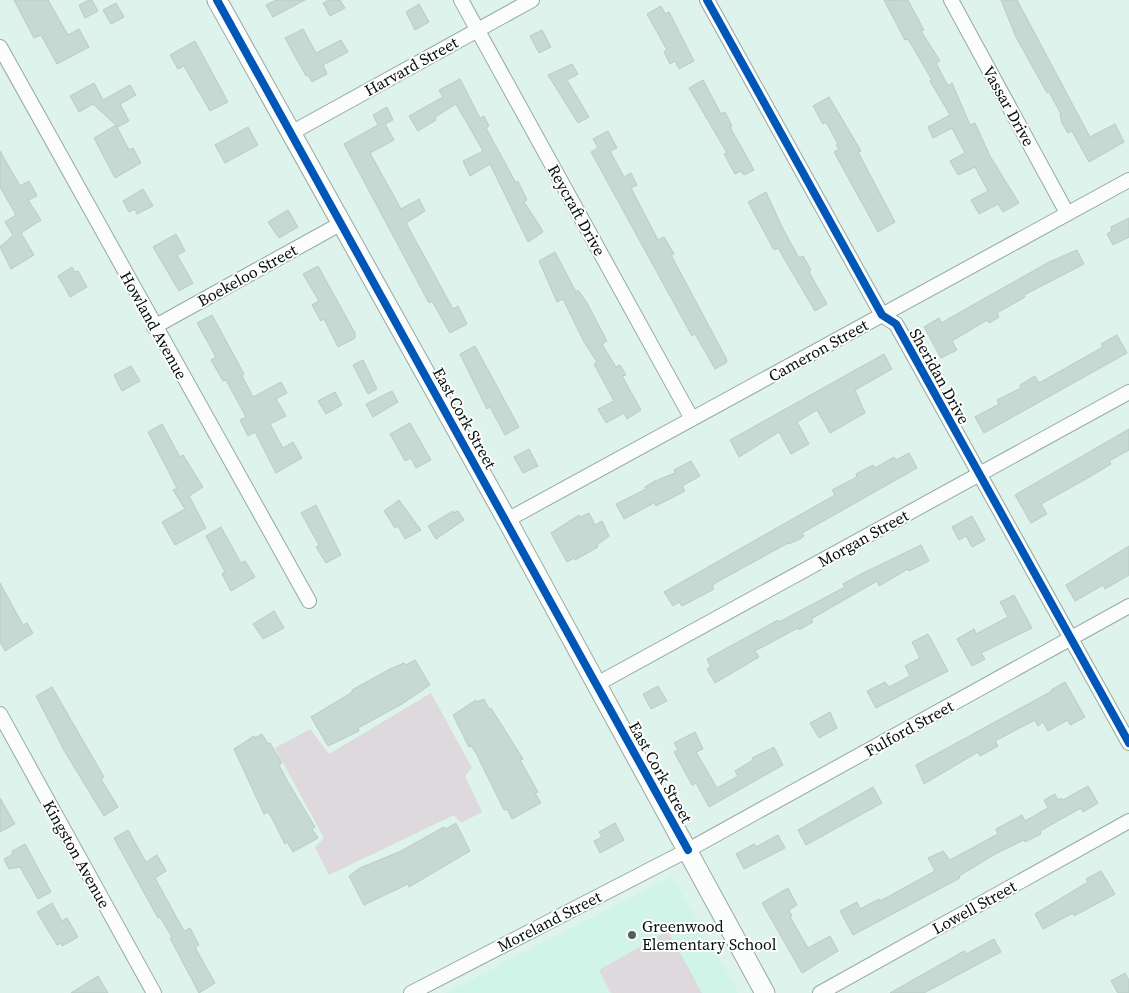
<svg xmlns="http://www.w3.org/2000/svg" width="1129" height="993" font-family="'Source Serif 4',serif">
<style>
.built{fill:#d0f4e7}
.park{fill:#ddd9dd}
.building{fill:#c8d9d3;stroke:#bacbc5}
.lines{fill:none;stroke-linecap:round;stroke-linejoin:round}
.street-casing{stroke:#97a8a2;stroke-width:16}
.secondary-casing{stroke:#97a8a2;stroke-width:21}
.street{stroke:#fafdfc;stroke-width:14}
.secondary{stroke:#fafdfc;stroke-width:19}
.cycleway-casing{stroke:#fefefe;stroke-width:11}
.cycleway{stroke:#0057b8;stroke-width:8}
.poi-dot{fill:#51605b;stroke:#fefefe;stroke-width:2}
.labels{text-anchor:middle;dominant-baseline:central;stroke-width:4;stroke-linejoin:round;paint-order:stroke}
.street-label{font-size:16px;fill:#05110d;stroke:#fefefe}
.poi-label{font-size:16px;fill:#05110d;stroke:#fefefe;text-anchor:start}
</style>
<rect width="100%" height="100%" fill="#ddf3eb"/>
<path class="built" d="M672,876L739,993H446Z"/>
<path class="park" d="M431,693L472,768L465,776L482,812L461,823L454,815L329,875L315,847L324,838L275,748L310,729L329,754Z
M668,931L702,993H611L599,970Z"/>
<path class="building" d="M14,0H48L68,35L79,29L89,47L57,64L41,35L34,38Z
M89,0H92L98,11L85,18L79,5Z
M276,0H305L273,17L266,5Z
M329,0H340L345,8L330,16L323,3Z
M884,0H908L924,30L921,31L940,61L936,63L948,86L952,83L970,125L975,123L990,156L1019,203L1003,212L998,204L979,214L971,200L988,191L975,167L958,175L950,161L965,153L952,128L933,138L928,127L950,115L930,81L932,80L908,39L905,40Z
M1001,0H1017L1090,137L1115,124L1124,142L1089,162L1072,131L1068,133L1062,123L1060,115L1061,114L1049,92L1047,93L1016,37Z
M116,3L124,17L111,24L103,10Z
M419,4L429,22L415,30L406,12Z
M661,6L665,14L669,12L694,61L679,69L675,61L670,64L664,52L667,50L647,14Z
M303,29L316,53L341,40L348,52L323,65L327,74L312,82L308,75L306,76L285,38Z
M542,30L551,47L539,53L530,36Z
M195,41L228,102L210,111L184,66L178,69L170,55Z
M572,64L578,74L567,80L589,117L578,123L548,75Z
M460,79L480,118L484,116L489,126L486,128L516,183L518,181L527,200L524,202L541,228L543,232L528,242L490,164L470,176L463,161L483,151L456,104L435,117L436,120L418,131L409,116L443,97L439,90Z
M703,80L721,114L725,112L732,126L730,127L754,170L744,175L741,171L735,174L724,154L727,153L689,88Z
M94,83L103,100L130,85L136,95L120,104L129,121L118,127L93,104L79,112L70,96Z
M829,97L861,151L858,152L895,222L878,232L834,152L839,149L836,145L838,144L826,122L823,124L813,106Z
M387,107L393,120L385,124L394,140L370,153L401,209L419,199L425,211L406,223L453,309L458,306L467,324L450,333L432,301L429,303L344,144L378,125L373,115Z
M116,125L129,150L133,148L141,163L115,178L94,138Z
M248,127L258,145L225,163L215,145Z
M608,131L617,148L610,151L624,177L631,173L637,185L631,188L658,240L664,237L674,254L671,255L726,358L727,362L715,369L695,334L692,336L591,152L598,148L593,139Z
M0,151L20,186L29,181L37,196L28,200L41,220L21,233L34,255L11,269L0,247L13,235L5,222L16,215L0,187Z
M143,189L153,206L137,214L135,209L129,212L123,201Z
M766,192L782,227L799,258L803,256L811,270L809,272L827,304L815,311L778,248L774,250L748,202Z
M288,210L298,227L279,238L268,222Z
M1129,218V237L1113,245L1107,234L1112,231L1111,227Z
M176,234L185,251L177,255L193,283L179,291L153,247Z
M1077,250L1084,264L1024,295L1025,297L997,313L999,317L989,323L987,320L952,341L957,350L941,358L924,327L939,318L941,323L1049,262Z
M555,252L576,292L578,290L587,303L607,341L602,344L616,367L620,365L626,375L622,376L641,410L627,419L624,413L606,423L598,409L614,401L594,364L597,362L584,342L563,299L557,302L539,261Z
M318,266L355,333V338L338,347L324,319L321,321L312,305L319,301L303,274Z
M72,267L75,272L78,271L87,287L70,297L58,276Z
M212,315L244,374L242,376L253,397L281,382L287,393L276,399L286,416L270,424L283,448L293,442L302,458L276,473L255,432L248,436L240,420L246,417L226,380L223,381L211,360L216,357L197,323Z
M1117,335L1127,353L984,433L975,417L999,404L997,400L1021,388L1020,385L1035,376L1039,383L1103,347L1101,344Z
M475,346L519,427L505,435L490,407L487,409L460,354Z
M884,354L892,369L855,390L865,413L830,433L817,410L797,422L809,444L791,454L779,432L739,457L730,440Z
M363,360L377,389L368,394L353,365Z
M131,366L140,381L122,391L114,375Z
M392,391L398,402L373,417L366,404Z
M335,392L342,405L326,414L318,401Z
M410,423L431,460L416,468L411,458L405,461L390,434Z
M162,424L180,457L183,455L203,487L189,496L206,528L175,545L162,522L185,509L173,490L177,488L148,432Z
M1129,429V450L1109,461L1111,464L1086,479L1041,504L1047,514L1031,523L1015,495Z
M529,449L538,466L523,473L514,457Z
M909,453L917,468L802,533L804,536L800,539L789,544L788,543L717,582L712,586L714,589L701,596L682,606L679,602L673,606L664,592L835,495L832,490L857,477L856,474L873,465L875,468L894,457L896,460Z
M691,461L700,476L682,486L685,491L656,506L654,503L624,519L616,504L646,489L645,487L655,481L675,473L674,470Z
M399,500L421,530L405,539L398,526L395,528L384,511Z
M316,505L341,555L326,563L316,547L319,545L301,513Z
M453,511L454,513L458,511L464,520L436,539L428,526Z
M589,513L595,525L602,521L609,536L597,545L598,547L575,560L574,558L567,562L551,533L579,515L581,517Z
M972,516L985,540L972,547L966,536L959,540L952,527Z
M221,527L241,563L245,561L255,577L231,591L222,574L225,572L206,536Z
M921,545L929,561L909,571L908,569L879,586L877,581L811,619L813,622L799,630L798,628L755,651L759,657L715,683L707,669L711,667L707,659L778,620L779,622L845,587L843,584L859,575Z
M1129,546V575L1105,589L1103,585L1075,601L1066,585Z
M0,583L23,625L27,623L33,633L5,651L0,642Z
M1014,595L1032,628L981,653L985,659L972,666L957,639L974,629L976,634L1008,617L1000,602Z
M274,611L284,628L263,639L253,624Z
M928,634L948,671L876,708L867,691L885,682L889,687L910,676L905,666L920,658L912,642Z
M415,660L430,685L402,704L358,728L359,731L328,746L311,717L346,696L352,692V690L390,669L404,663L406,665Z
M1065,682L1085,717L1070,725L1068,720L1048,731L1043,722L1038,726L1035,720L995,741L998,746L980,756L978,752L924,784L916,765L1052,691L1051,690Z
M658,686L667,701L651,709L643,694Z
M52,687L104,777L101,779L118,807L104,816L65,752L36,696Z
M484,699L489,709L491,708L523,759L520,760L538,792L535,793L541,803L512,819L507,809L504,810L476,753L471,746L469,747L453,715L476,700L477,702Z
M830,712L837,728L819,738L810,723Z
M695,732L703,749L696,752L717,788L738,776L735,771L753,760L752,758L774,747L783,765L709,807L696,783L692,785L674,752L678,750L674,743Z
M262,734L268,744L270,743L282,763L279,765L288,782L315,827L312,829L318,838L293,852L287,842L285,844L272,818L268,812L264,814L234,749L254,736L255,738Z
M1088,786L1098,803L1083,812L1081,808L1040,831L1041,834L1025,842L1024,840L997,853L959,876L960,878L853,935L840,911L857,902L860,909L879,899L880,901L935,871L928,858L943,851L950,860L998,834L996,829L1022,815L1025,821L1048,808L1044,800L1055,794L1058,800L1061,798L1063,800Z
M873,787L882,803L806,845L798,830Z
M0,798L15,824L0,832Z
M456,823L470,851L409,887L408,884L364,905L349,876L360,868L399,852L444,827L446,829Z
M615,823L624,840L600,853L594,841L602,837L599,832Z
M128,830L146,862L157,855L166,871L155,878L184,931L190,928L199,945L195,947L215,983L199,993L170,938L172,937L160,917L158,918L114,838Z
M778,835L785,848L744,869L736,854L754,844L756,847Z
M25,844L51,892L38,899L20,867L9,869L4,859L13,854L12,851Z
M1101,871L1115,894L1074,916L1073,913L1043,929L1035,914L1088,882L1086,879Z
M788,888L797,905L789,910L792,916L790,917L808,948L830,936L838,951L802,973L762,903Z
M52,903L62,921L67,918L78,937L62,946L61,943L57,945L37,912Z
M994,939L1001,952L924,993H890L964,951L966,954Z
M1125,973L1129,980V993H1118L1111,981Z
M98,976L108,993H71Z"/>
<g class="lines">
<g class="street-casing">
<path id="street" d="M461,0L692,419
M707,0L882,315L896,324L1129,743
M951,0L1067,213
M0,47L309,601
M291,133L532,0
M154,327L340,224
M507,520L1129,180
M597,684L1129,392
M0,714L154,993
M411,993L688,850L1129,606
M820,993L1129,821"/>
</g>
<g class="secondary-casing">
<path id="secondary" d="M217,0L507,520L765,993"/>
</g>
<use href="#street" class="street"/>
<use href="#secondary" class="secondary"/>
<g class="cycleway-casing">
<path id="cycleway" d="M217,0L688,850
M707,0L882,315L896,324L1129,743"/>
</g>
<use href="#cycleway" class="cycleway"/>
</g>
<circle class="poi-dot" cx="632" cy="935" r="5"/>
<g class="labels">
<g class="street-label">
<text transform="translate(411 66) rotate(-29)">Harvard Street</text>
<text transform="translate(1009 106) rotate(61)">Vassar Drive</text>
<text transform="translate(577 210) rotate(61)">Reycraft Drive</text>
<text transform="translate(247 275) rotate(-29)">Boekeloo Street</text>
<text transform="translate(154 325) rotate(61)">Howland Avenue</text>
<text transform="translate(818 350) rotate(-29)">Cameron Street</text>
<text transform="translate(940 376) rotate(61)">Sheridan Drive</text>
<text transform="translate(465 418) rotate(61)">East Cork Street</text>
<text transform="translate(863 538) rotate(-29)">Morgan Street</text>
<text transform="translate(909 728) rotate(-29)">Fulford Street</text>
<text transform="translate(661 772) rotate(61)">East Cork Street</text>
<text transform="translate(77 854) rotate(61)">Kingston Avenue</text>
<text transform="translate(974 907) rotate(-29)">Lowell Street</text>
<text transform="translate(549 921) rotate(-27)">Moreland Street</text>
</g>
<g class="poi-label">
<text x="642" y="926">Greenwood<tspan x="642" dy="18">Elementary School</tspan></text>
</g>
</g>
</svg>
